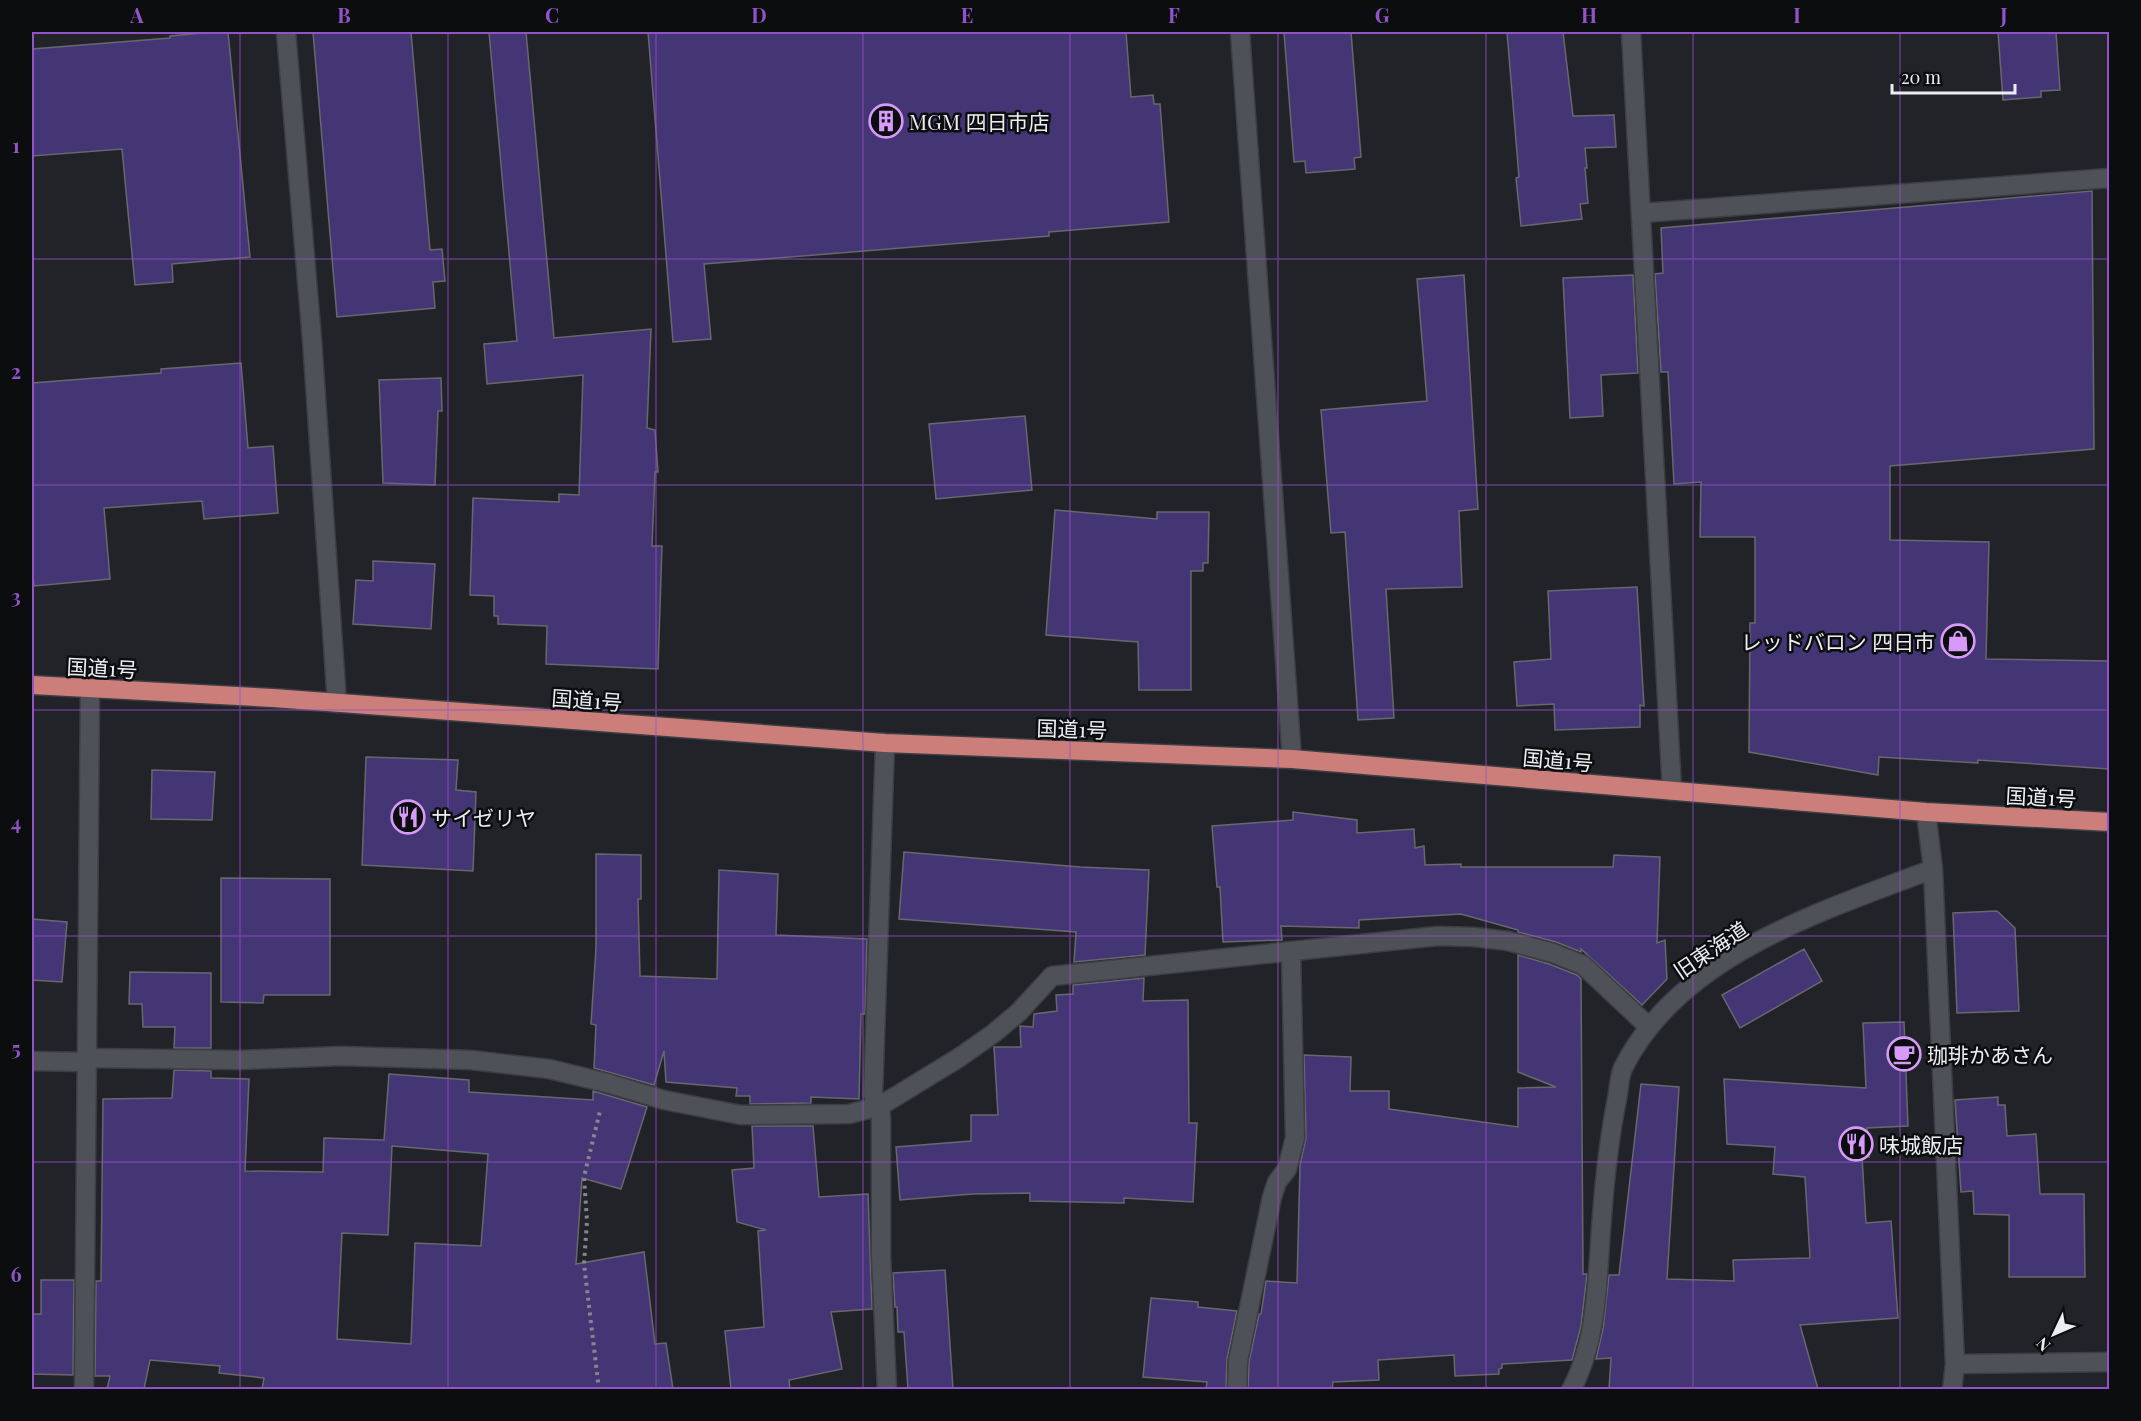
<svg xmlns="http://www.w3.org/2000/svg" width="2141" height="1421" font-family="'Playfair Display','Noto Sans JP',serif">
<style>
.building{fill:#443675;stroke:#68676f;stroke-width:1.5;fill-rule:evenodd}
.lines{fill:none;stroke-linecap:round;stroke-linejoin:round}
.service-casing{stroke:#3c3e43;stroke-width:21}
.minor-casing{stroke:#3c3e43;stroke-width:21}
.tertiary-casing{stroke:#3c3e43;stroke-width:21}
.trunk-casing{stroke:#3c3e43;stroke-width:21}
.path{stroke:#86878c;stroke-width:4;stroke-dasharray:3 4.5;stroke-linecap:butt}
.service{stroke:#4f5158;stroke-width:18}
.minor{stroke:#4f5158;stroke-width:18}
.tertiary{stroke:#4f5158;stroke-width:18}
.trunk{stroke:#cc7e7a;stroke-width:18}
.grid{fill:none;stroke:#9253c9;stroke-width:1.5;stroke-opacity:0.55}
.labels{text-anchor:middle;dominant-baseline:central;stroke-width:5;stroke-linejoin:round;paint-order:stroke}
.poi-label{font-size:21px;fill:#ecedf1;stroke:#0c0d0f;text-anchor:start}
.street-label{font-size:21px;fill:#ecedf1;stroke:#0c0d0f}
.neatline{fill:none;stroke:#9253c9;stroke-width:2}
.grid-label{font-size:20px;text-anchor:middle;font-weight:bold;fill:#9253c9}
</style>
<rect width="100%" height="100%" fill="#222329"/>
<path class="building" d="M215,32H228L250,257L172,264L173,282L135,285L122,149L32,156V49L170,38V36Z
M313,32H411L430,250L442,249L445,281L433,282L435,308L337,317Z
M489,32H526L554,338L651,329L647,428L655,430L658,472H655L652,546H662L658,669L546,664L547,626L498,624V616H494V596L470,595L473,498L559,502V494L579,495L583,375L487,384L484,344L517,341Z
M648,32H1126L1131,97L1153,95L1154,104H1160L1169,222L1049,232V236L704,264L711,339L673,342Z
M1284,32H1351L1361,157L1354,158L1355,169L1306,173L1305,161L1294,162Z
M1507,32H1563L1573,116L1614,115L1616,147L1585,148L1587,168H1585L1588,203L1580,204L1582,219L1521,226L1516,178L1519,177Z
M1998,32H2056L2060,90L2041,91V97L2003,100Z
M2092,191L2094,449L1890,466V540L1989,542L1986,659L2109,661V769L1978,760V763L1879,757L1878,775L1749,752L1750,623H1755V537H1700L1701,482L1674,484L1668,372H1661L1655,274L1663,273L1661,228Z
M1464,275L1478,509L1459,511L1462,587L1386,589L1394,718L1358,720L1345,532L1331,533L1321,410L1427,401L1417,279Z
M1633,275L1638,373L1601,375L1603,416L1570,418L1563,278Z
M241,363L248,448L273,446L278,513L204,519L202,501L104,508L110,579L34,586L32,567V383L161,373V369Z
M441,378L442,411H438L435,485L383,483L379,380Z
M1025,416L1032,490L936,499L929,424Z
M1055,510L1157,519V512H1209L1208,563H1203V571H1191V690H1139L1138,642L1046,635Z
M373,561L435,564L431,629L353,624L356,580L373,581Z
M1637,587L1644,706L1640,705V727L1555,730L1554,704L1517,706L1514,662L1551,659L1548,591Z
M366,757L458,760L456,790L476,792L473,871L362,865Z
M152,770L215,772L212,820L151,819Z
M1293,812L1357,820V833L1414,829L1415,848L1424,846L1425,865L1461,864V867H1613L1614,855L1660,857L1657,943L1665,940L1667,979L1642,1005L1581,949V952L1556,942L1518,932V930L1461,914L1359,920V928L1281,926L1282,940L1223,942L1220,887H1217L1212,826L1293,820Z
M904,852L1080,867L1149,870L1145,955L1074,962L1076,932L899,919Z
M596,854L641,855V899H638L640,976L717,979L719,870L778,874L776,935L867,939L865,1014H861L859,1099L811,1097V1103L750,1104V1096H736L737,1088L666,1082L664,1051L654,1085L594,1068L596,1025L591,1024L596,948Z
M221,878L330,879V995H264L263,1003L221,1002Z
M1997,911L2015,928L2019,1011L1957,1013L1953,913Z
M32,919L67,922L62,982L32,980Z
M1804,949L1822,981L1740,1028L1722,995Z
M1518,955L1549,964L1577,975L1581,979L1583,1274H1587L1581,1326L1572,1360L1502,1364V1368L1499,1369V1374L1455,1376L1454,1355L1378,1360L1379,1380L1333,1382L1332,1389H1248L1249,1362L1259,1314H1261L1266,1281L1297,1283L1300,1165L1306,1138L1304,1055L1351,1057L1350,1091H1389V1109L1518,1127V1088L1556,1087L1518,1072Z
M130,972L211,973V1048H174L175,1027H143L142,1004H129Z
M1144,978L1143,1001L1188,1000L1189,1123H1197L1193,1202L1124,1198V1203L1030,1201V1193L972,1194L900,1200L896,1147L971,1141V1115H998L994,1047H1021L1020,1026L1033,1027L1034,1014L1057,1011L1056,995L1073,994V985Z
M1904,1022L1908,1126L1867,1128L1869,1157H1862L1866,1223L1891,1221L1898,1318L1800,1325L1818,1389H1609L1611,1358L1596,1359L1603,1329L1609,1275H1619L1641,1084L1679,1087L1667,1279L1734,1281L1733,1260L1810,1258L1805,1177L1773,1174L1775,1147L1727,1144L1724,1079L1866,1088L1863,1023Z
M174,1070L211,1071V1078L249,1079L245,1171L323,1172L324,1138L384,1140L389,1074L469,1080V1092L593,1100V1091L647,1107L621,1189L582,1178L576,1264L644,1252L655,1344L666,1343L673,1389H262L264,1378L219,1373L220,1366L150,1360L144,1389H107L110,1376H95L96,1281H101L103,1099L172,1098ZM392,1146L488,1154L481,1246L415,1243L411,1344L337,1339L342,1233L388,1235Z
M1998,1097V1105H2005L2007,1136L2036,1134L2040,1194H2084L2085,1277H2009V1215L1974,1214L1973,1191L1961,1192L1955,1100Z
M752,1126H813L819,1197L868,1194L872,1309L831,1312L842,1369L789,1380L790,1389H731L725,1331L764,1327L758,1231L766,1230L737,1222L732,1170L754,1168Z
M945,1270L953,1389H908L904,1332H898L897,1307H895L893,1273Z
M41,1280H74L73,1375L32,1374V1314H41Z
M1151,1298L1198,1302V1307L1237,1311L1227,1359L1226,1389H1206L1207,1382L1143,1377Z"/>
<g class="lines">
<g class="service-casing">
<path id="service" d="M1237,1390L1238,1361L1272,1197L1277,1182L1287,1169L1295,1138L1291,953"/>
</g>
<g class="minor-casing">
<path id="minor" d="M286,32L312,340L337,703
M1631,32L1672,791
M1642,213L2110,178
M885,743L873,1095L880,1106L881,1120V1256L887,1390
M1933,869L1955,1364L1952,1390
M86,1058L240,1060L341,1056L471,1060L549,1069L607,1083L664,1100L741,1115L849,1114L880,1106L960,1057L994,1033L1019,1012L1052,976L1438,936L1474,937L1508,941L1553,953L1583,965L1649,1027
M32,1061L86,1062
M1955,1364L2110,1362
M84,1390L90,689
M1571,1390C1599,1339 1597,1273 1602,1216C1605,1177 1609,1138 1617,1099C1619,1089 1619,1077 1623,1068C1680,954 1823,911 1933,869L1926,812"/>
</g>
<g class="tertiary-casing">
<path id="tertiary" d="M1240,32L1292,759"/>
</g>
<g class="trunk-casing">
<path id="trunk" d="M32,685L273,698L885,743L1292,759L1926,812L2110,822"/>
</g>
<path class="path" d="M599,1390L584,1264L587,1221L584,1177L600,1111"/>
<use href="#service" class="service"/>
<use href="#minor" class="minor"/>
<use href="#tertiary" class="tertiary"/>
<use href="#trunk" class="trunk"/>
</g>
<path class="grid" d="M240,32V1390M448,32V1390M656,32V1390M863,32V1390M1070,32V1390M1278,32V1390M1486,32V1390M1693,32V1390M1900,32V1390M32,259H2110M32,485H2110M32,710H2110M32,936H2110M32,1162H2110"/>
<defs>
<g id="building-ring" transform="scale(1.725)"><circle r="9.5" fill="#0c0d0f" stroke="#d89af8" stroke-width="1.5"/><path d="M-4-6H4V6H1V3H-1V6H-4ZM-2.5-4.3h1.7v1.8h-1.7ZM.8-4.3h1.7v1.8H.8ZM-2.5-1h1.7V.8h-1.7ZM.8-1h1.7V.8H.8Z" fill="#d89af8"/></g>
<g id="shop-ring" transform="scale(1.725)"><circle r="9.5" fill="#0c0d0f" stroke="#d89af8" stroke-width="1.5"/><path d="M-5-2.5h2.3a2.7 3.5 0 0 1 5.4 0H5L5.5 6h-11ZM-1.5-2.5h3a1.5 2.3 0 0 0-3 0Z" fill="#d89af8"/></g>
<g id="restaurant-ring" transform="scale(1.725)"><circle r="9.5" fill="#0c0d0f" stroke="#d89af8" stroke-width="1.5"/><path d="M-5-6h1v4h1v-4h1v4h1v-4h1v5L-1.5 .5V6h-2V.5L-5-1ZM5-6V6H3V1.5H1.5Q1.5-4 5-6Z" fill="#d89af8"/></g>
<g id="cafe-ring" transform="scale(1.725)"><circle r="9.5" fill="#0c0d0f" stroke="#d89af8" stroke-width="1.5"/><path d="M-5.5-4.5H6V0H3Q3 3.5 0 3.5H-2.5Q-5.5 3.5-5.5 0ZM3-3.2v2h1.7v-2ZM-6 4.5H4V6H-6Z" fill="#d89af8"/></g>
</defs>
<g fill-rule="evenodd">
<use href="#building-ring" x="886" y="121"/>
<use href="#shop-ring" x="1958" y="641"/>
<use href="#restaurant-ring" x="408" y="817"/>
<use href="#cafe-ring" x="1904" y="1054"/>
<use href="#restaurant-ring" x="1856" y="1144"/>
</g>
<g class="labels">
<g class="poi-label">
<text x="909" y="121">MGM 四日市店</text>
<text x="1935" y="641" text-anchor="end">レッドバロン 四日市</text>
<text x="431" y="817">サイゼリヤ</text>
<text x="1927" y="1054">珈琲かあさん</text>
<text x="1879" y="1144">味城飯店</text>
</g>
<g class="street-label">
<text transform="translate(102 667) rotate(3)">国道1号</text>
<text transform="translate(587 699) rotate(4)">国道1号</text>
<text transform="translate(1072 728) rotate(2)">国道1号</text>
<text transform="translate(1558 759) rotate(5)">国道1号</text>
<text transform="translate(2041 796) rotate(3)">国道1号</text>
<text transform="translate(1710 949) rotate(-34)">旧東海道</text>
</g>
</g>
<rect width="2141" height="1421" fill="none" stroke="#0c0d0f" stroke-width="66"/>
<g transform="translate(2054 1334) rotate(226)" stroke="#0c0d0f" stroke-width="4.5" paint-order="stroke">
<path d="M0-4.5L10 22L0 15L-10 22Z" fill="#ecedf1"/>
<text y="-9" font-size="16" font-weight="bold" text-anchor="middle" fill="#ecedf1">N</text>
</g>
<path d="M1892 84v9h123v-9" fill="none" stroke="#ecedf1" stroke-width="3"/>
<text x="1901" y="84" font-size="18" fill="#ecedf1" stroke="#0c0d0f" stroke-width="4.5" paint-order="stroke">20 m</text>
<rect x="33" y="33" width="2075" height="1355" class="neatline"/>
<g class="grid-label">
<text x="137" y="23">A</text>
<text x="344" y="23">B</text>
<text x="552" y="23">C</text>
<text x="759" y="23">D</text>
<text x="967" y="23">E</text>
<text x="1174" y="23">F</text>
<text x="1382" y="23">G</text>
<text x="1589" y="23">H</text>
<text x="1797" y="23">I</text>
<text x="2004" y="23">J</text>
<text x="16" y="153">1</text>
<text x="16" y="379">2</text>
<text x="16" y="604">3</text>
<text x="16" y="830">4</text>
<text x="16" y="1056">5</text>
<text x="16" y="1282">6</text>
</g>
</svg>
